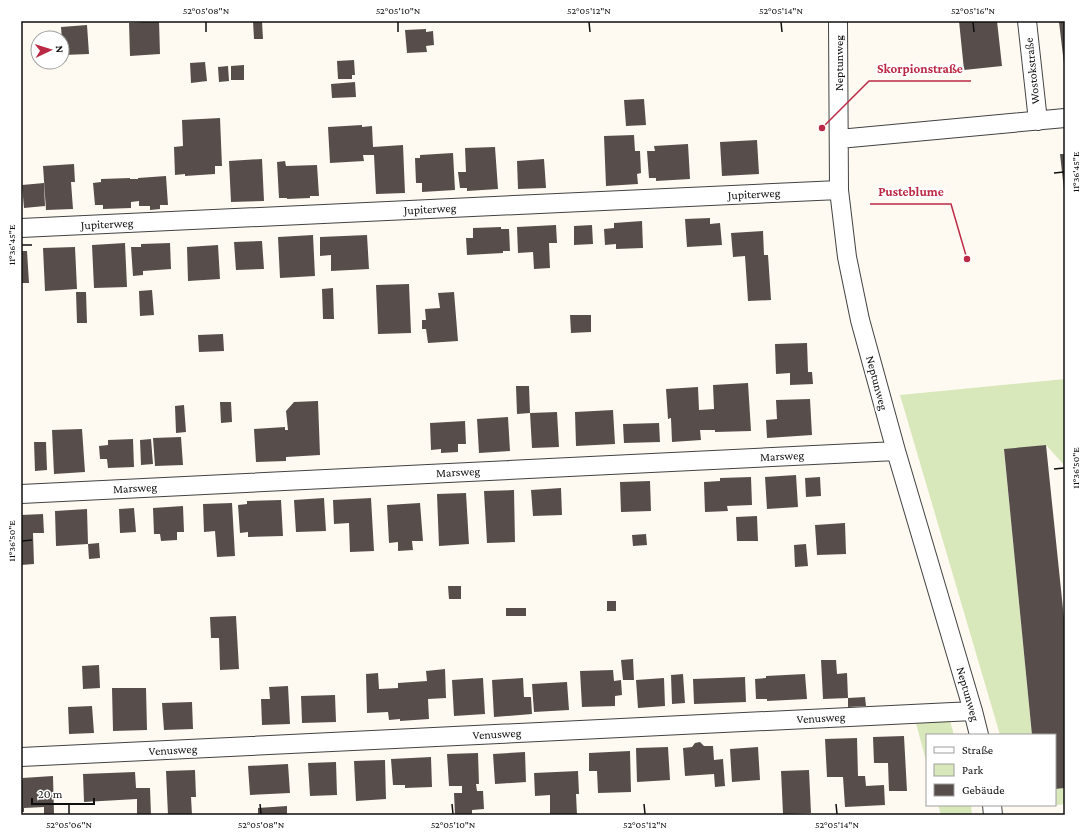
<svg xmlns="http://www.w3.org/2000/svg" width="1086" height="836" font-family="'Crimson Pro',serif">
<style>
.green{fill:#d9e8bb}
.building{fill:#574e4b}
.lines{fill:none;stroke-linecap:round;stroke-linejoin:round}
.minor-casing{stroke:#424242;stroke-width:20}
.minor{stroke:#fff;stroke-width:18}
.ticks{fill:none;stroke:#0f0f0f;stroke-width:1.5}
.labels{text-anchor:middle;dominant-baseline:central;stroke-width:4;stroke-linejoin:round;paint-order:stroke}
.street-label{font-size:12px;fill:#0f0f0f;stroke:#fff}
.leader{fill:none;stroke:#bb2a45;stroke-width:1.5}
.callout-dot{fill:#bb2a45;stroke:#fff;stroke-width:1.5}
.callout-label{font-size:13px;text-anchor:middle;font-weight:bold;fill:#bb2a45;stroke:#fff;stroke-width:4;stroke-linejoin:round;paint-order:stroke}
.neatline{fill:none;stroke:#0f0f0f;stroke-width:1.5}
.ticks-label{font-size:10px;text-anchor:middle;fill:#0f0f0f}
</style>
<rect width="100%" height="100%" fill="#fffaf1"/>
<path class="green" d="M1065,379V466L1046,445L1004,450L1032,735H1000L900,395Z
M949,717L954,735H927V764L915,720Z
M1065,788V804L1049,806L1045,805H1055V789Z
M938,805H971L972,815H941Z"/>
<path class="building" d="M159,21L160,54L130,56L129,23Z
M253,21H262L263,39H254Z
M959,21H997L1002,66L964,70Z
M1059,22H1065V64H1064Z
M87,25L89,54L63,55L61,27Z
M426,29V32L433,31L434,45L426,46L427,52L407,53L405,30Z
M354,60L355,75H352V79H338L337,61Z
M205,62L207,81L191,83L190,63Z
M244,65V80H231V66Z
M228,66L229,81L219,82L218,67Z
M355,82L356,97L332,98L331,84Z
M644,99L646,125L626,126L624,100Z
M220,118L222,166H215V174L185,176V174L175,175L174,147L183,146L182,120Z
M362,125V127L372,126L373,147L403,145L405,193L376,194L374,155H363L364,161L330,163L328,127Z
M634,135L635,151H640L641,173L637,174L638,184L606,186L604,136Z
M757,140L759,174L722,176L720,142Z
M688,144L690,179L656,181V178H649L647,151H655L654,146Z
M495,147L498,189L467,191V188H460L458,172H466L465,148Z
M453,153L455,190L422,192V183H416L415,158H420V155Z
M1060,154H1065V189L1064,190Z
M262,159L264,201L231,202L229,161Z
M544,159L546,188L518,189L517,161Z
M285,161L286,166L317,165L319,196H310V198L287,199V198H279L277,162Z
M74,164L75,182H71L73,209L46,210L43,166Z
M166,176L168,205H160V209L150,210V206H139V201L131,202V208L103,209V205H95L93,183L101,182V179L130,178V179H138V178Z
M44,183L45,206L24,208L22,185Z
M710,218V224L720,223L722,245L687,247L685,219Z
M642,221L643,248L616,249V244L605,245L604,229L614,228V223Z
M556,225L557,243H549L550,268L534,269L533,252L518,253L517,227Z
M592,225L593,244L574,245V226Z
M501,227V229H509L510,251H503V253L467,255L466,238H473V228Z
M763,231L764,255H768L771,300L748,301L745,256L733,257L731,233Z
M313,235L315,276L280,278L278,237Z
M367,235L369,269L331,271V255L320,256V237Z
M262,241L264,269L236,270L234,242Z
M125,243L127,287L94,288L92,245Z
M170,243L171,269L143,271V275L133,276L131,247H141V244Z
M218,245L220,279L188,281L187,247Z
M75,247L77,289L45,291L43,248Z
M21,251H27L29,283H21Z
M409,284L411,333L378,334L376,285Z
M333,288L334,319H323L322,289Z
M152,290L154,315L140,316L139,291Z
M76,292H86L87,323H77Z
M454,292L458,341L428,343L426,329H422V320H426L425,309L440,308L438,293Z
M570,315H591V332L571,333Z
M223,334L224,351L199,352L198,335Z
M807,343L808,372H812L813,384L790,385V373L776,374L775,344Z
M748,383L751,431L715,432V430H700L701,440L672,442L671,418L668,419L666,389L698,387L699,410L714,409L713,385Z
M516,386H529L530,413L517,414Z
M810,399L812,435L767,438L766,420L777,419L776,400Z
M318,401L320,455L286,457V461L256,462L254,429L285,427V430H288L286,411L294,402Z
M220,402H231L232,422L221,423Z
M184,405L186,432L176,433L175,406Z
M613,410L615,444L576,446L575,412Z
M557,412L559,447L532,448L530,413Z
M508,417L510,451L479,453L477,419Z
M465,421L466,444H458V452L441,453V449L431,450L430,423Z
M659,423L660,442L624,443L623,424Z
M82,429L85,472L54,474L52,430Z
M181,437L183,465L155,466L153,438Z
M133,439L134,467L108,468L107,459H100L99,446L108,445V440Z
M151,439L153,464L141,465L140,440Z
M34,442H46L47,470L35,471Z
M1046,445L1065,628V788L1055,789V735H1032L1004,449Z
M796,475L798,507L767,509L765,477Z
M751,477L752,505L727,506L728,511L705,512L704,482L720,481V478Z
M820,477L821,496L806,497L805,478Z
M650,481L651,511L621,512L620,482Z
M561,488L562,515L533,516L531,490Z
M514,490L515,542L487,543L484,491Z
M466,493L469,544L439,546L437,494Z
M324,498L326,531L296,532L294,500Z
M371,498L374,551L350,552L349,523L334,524L333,500Z
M281,500L283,536L248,537V532L240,533L238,505L247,504V501Z
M232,503L235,556L217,557L215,531L204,532L203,504Z
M420,503L423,541H412L413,550L398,551V542L389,543L387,505Z
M183,506L184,532H177V540L161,541L160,534H154L153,508Z
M134,508L136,532L120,533L119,509Z
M87,509L88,544L56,546L55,511Z
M43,514L44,533H33L34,564L21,565V515Z
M757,516L758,541H737L736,517Z
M845,523L846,554L817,555L815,525Z
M646,534L647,545L633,546L632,535Z
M99,543L100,558L89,559L88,544Z
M806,544L808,566L795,567L794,545Z
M448,586H461V599H449Z
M607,601H616V611H607Z
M506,608H526V616H506Z
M236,616L239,669L220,670L219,638H211L210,617Z
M633,659L634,680H623L621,660Z
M821,660H836L837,674L847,673L848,698L865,697L866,706L848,707V698L823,699Z
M99,665L100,688L83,689L82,666Z
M445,669L446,698L428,699L429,719L400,721V719L389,720L388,712L367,713L366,674L378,673L379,689L398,688V683L427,681L426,671Z
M613,670L614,681L621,680L622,695L615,696V706L582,707L580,671Z
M683,674L685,703L672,704L671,675Z
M805,674L807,699L767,701V699H756L755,679L766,678V676Z
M745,677L746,702L694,704L693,679Z
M483,678L485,714L454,716L452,680Z
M523,678L524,697H531L532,714L494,717L492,680Z
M664,678L665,706L638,708L636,680Z
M567,682L569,710L534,712L532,684Z
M288,686L290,724L262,725L261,699H270L269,687Z
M112,688H146L147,730L113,731Z
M335,695L336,722L302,723L301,696Z
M192,702L193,729L164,730L162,703Z
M92,706L94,733L69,734L68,707Z
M904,736L907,791H889L888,763H874L873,737Z
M857,738L858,776H865L866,786L884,785L885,805L845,807L843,777H827L825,739Z
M700,742L704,746H713L714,760L723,759L725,786L715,787L714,774L685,776L683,748L692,747L695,743Z
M668,747L670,780L637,782L636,748Z
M758,747L760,780L732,782L730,749Z
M630,751L631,792L598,793L597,771H589V753Z
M525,752L526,782L495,784L493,754Z
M478,753L479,784H476L477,791H483L484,809L472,810V815H455L454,793H462V786H449L447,754Z
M431,757L432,787L405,788V785H393L391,759Z
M385,760L386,799L356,801L354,761Z
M336,762L337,795L310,796L308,763Z
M288,764L290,793L250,795L248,766Z
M195,770L196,797H191L192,815H168L166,771Z
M809,770L811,813L783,814L781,771Z
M578,771L579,794H576L577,815H550V795L535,796L534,773Z
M135,772L136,788H150L151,815H137V799L84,802L83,774Z
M53,776L54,814H44V807L24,808V812H21V780H23L22,778Z
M287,806V815H258V808Z"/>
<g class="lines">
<g class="minor-casing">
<path id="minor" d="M838,21L839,190L847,257L860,320L896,451L973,711L979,735
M1027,21L1038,121
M839,139L1065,118
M21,228L839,190
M21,494L896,451
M21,757L973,711
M992,805L993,815"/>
</g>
<use href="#minor" class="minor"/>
</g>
<path class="ticks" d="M206,22V32M398,22V32M589,22L590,32M781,22L782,32M973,22L974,32M1054,173L1064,172M22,245H32M1054,469L1064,468M22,541L32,540M69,804V814M260,804L261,814M452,804L453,814M644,804L645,814M836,804L837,814"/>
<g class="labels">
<g class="street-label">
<text transform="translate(839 63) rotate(-90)">Neptunweg</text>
<text transform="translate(1032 71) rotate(-96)">Wostokstraße</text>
<text transform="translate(754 194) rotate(-3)">Jupiterweg</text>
<text transform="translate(430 209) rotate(-3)">Jupiterweg</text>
<text transform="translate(107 224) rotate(-3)">Jupiterweg</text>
<text transform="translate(877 383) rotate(75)">Neptunweg</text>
<text transform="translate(782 456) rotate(-3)">Marsweg</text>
<text transform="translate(458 472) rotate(-3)">Marsweg</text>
<text transform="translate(135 488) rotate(-3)">Marsweg</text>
<text transform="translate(968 694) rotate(74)">Neptunweg</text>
<text transform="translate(821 718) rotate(-3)">Venusweg</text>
<text transform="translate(497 734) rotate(-3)">Venusweg</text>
<text transform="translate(173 750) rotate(-3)">Venusweg</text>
</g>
</g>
<path class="leader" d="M822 128L869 81H971M967 259L951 204H870"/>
<g class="callout-dot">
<circle cx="822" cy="128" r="4"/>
<circle cx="967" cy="259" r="4"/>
</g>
<g class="callout-label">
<text x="920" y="73">Skorpionstraße</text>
<text x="911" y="196">Pusteblume</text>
</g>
<rect width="1086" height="836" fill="none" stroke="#ffffff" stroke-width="44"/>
<rect x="926" y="734" width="130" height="72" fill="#ffffff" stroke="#9f9f9f"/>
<rect x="934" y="747" width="20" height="6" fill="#ffffff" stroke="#9f9f9f"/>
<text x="962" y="754" font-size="12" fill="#0f0f0f">Straße</text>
<rect x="934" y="764" width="20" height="12" fill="#d9e8bb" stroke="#9f9f9f"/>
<text x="962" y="774" font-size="12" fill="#0f0f0f">Park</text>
<rect x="934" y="784" width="20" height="12" fill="#574e4b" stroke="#9f9f9f"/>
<text x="962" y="794" font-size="12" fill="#0f0f0f">Gebäude</text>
<g transform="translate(50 50) rotate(86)"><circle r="19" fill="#ffffff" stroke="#9f9f9f"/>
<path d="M0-3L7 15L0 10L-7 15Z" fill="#bb2a45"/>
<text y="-6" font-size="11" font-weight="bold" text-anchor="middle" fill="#0f0f0f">N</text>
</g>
<path d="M32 798v6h62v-6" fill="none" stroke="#0f0f0f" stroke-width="2"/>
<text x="38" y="798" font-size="12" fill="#0f0f0f" stroke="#ffffff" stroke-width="3" paint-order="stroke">20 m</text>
<rect x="22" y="22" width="1042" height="792" class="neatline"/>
<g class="ticks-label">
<text x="206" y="14">52°05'08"N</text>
<text x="398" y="14">52°05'10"N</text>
<text x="589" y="14">52°05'12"N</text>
<text x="781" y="14">52°05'14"N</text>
<text x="973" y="14">52°05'16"N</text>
<text transform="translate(1075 172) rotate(-90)" y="4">11°36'45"E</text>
<text transform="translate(11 245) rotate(-90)" y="4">11°36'45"E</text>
<text transform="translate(1075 468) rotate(-90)" y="4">11°36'50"E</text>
<text transform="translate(11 541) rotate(-90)" y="4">11°36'50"E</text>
<text x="69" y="828">52°05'06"N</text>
<text x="261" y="828">52°05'08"N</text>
<text x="453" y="828">52°05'10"N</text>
<text x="645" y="828">52°05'12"N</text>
<text x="837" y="828">52°05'14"N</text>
</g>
</svg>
